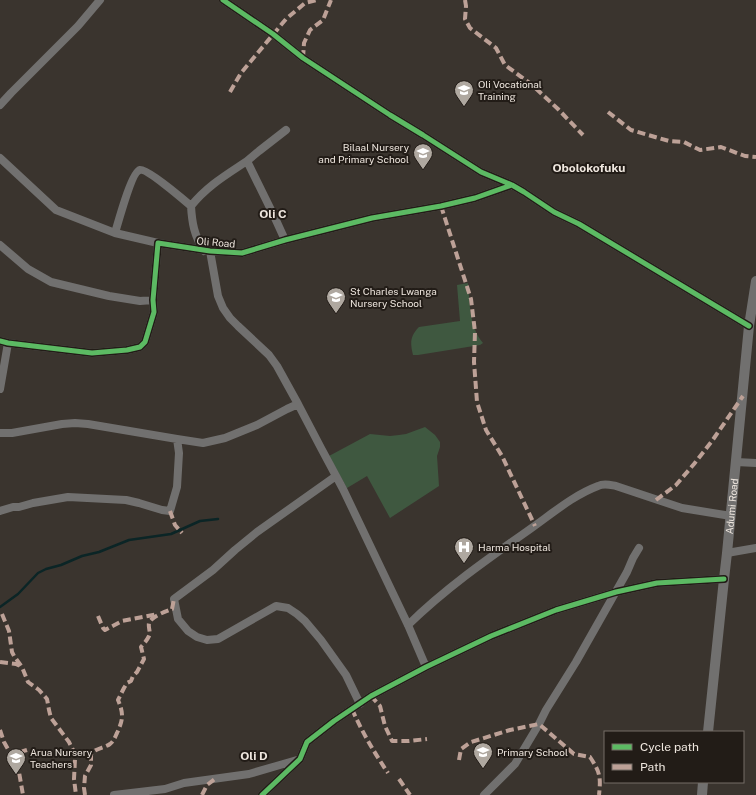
<svg xmlns="http://www.w3.org/2000/svg" width="756" height="795" font-family="'Public Sans',sans-serif">
<style>
.grass{fill:#3f5840}
.lines{fill:none;stroke-linecap:round;stroke-linejoin:round}
.stream{stroke:#0b2526;stroke-width:2.5}
.minor{stroke:#71706f;stroke-width:8}
.major{stroke:#71706f;stroke-width:10}
.quiet{stroke:#bda197;stroke-width:4;stroke-dasharray:8 4;stroke-linecap:butt}
.cycleway-casing{stroke:#221c17;stroke-width:8}
.cycleway{stroke:#5cba63;stroke-width:5}
.labels{text-anchor:middle;dominant-baseline:central;stroke-width:4;stroke-linejoin:round;paint-order:stroke}
.poi-label{font-size:10px;fill:#eee6de;stroke:#221c17;text-anchor:start}
.street-label{font-size:10px;fill:#eee6de;stroke:#221c17}
.quarter-label{font-size:12px;font-weight:bold;fill:#eee6de;stroke:#221c17}
</style>
<rect width="100%" height="100%" fill="#3a342e"/>
<path class="grass" d="M468,283C470,304 469,326 483,343L480,345L418,355H413C410,343 410,336 419,327L460,321L457,285Z
M425,427L435,435L440,442V447L437,456L439,486L390,518L367,476L347,488L329,456L370,434L390,436L399,435L406,434Z"/>
<g class="lines">
<path class="stream" d="M0,607L18,594L38,573L46,569L61,565L82,556L99,552L129,540L171,534L200,521L218,519"/>
<path class="minor" d="M223,0L273,34L303,58L390,115L423,135L481,172L512,185L524,192L554,212L579,224L749,326
M0,105L11,93L78,26L100,0
M0,158L56,210L115,233L158,243
M247,161L259,151L286,130
M115,233C118,223 132,171 140,170C147,168 184,200 191,206
M0,245L28,269L51,282L109,296L140,301L153,300
M204,251C194,235 192,223 191,206C207,186 226,175 247,161L275,218L285,240
M0,341L8,343L92,353L127,350L140,347L145,342L154,312L153,300L158,243L210,251L242,253L285,240L372,218L441,206L475,198L512,185
M0,389L8,343
M298,404L321,448L343,489L408,625L426,667
M0,433H12L62,424L75,423L88,424L177,439L203,443L225,438L257,425L287,409L298,404L277,366L269,355L238,326L230,318L223,308L218,296L210,251
M736,462L756,463
M336,476L257,532L235,550L213,570L174,599L178,619L188,631L197,637L207,640L218,639L276,606L288,608L297,614L305,621L321,640L346,675L360,704
M0,511L13,507H19L33,503L68,497L126,500L139,503L162,510L170,511L177,487L179,453L177,439
M727,553L756,548
M408,625C447,587 489,558 533,527C554,512 574,495 598,486C604,483 610,485 616,486L682,508L731,516
M114,795L165,789L184,783L249,774L297,760
M262,795L300,759L307,742L334,721L371,696L426,667L491,636L556,610L616,592L657,583L724,579
M484,795L515,764L539,724L546,710L576,662L627,572L633,558L639,548"/>
<g class="major">
<path id="s1" d="M708,732L724,579L727,553L749,326L756,281"/>
<path d="M702,795L703,782"/>
</g>
<path class="quiet" d="M465,0L466,6L465,19L470,28L496,48L505,65L531,84L558,109L583,135
M303,58L304,43L310,30L323,20L331,0
M230,92L241,73L286,19L305,3L317,0
M608,112L631,130L648,135L669,141L684,142L700,150L721,147L745,156L756,157
M441,206L471,299L475,332L474,362L477,402L486,430L502,456L535,526
M656,500L676,485L694,464L712,441L743,396
M170,511L175,525L182,533
M2,614L9,631L12,652L14,656L22,667L28,682L39,690L47,699L49,710L51,718L69,742L73,750L75,759L74,779L76,795
M98,616L103,628L105,630L122,621L158,614
M0,662L16,664L22,667
M371,696L380,706L385,726L392,741H409L427,739
M352,709C362,732 374,752 388,773
M0,730L4,742L13,758L19,772L23,795
M13,758C16,751 21,752 27,750
M459,760L461,749L471,742L510,730L539,724L574,754L590,757C600,772 601,777 599,795
M399,779L410,795
M85,795L84,788L85,776L91,765V754C96,748 104,748 110,744C114,741 115,737 117,733C123,720 124,714 118,700L124,688L127,683L131,681L133,676L137,672L144,659L141,647C144,644 147,640 149,636C151,632 148,628 149,623C151,617 166,611 172,609L174,599
M202,795L207,785L215,779"/>
<g class="cycleway-casing">
<path id="cycleway" d="M223,0L273,34L303,58L390,115L423,135L481,172L512,185L524,192L554,212L579,224L749,326
M0,341L8,343L92,353L127,350L140,347L145,342L154,312L153,300L158,243L210,251L242,253L285,240L372,218L441,206L475,198L512,185
M262,795L300,759L307,742L334,721L371,696L426,667L491,636L556,610L616,592L657,583L724,579"/>
</g>
<use href="#cycleway" class="cycleway"/>
</g>
<defs>
<g id="school-pin" transform="scale(1)"><path d="M0 17L-7.5 6A9.5 9.5 0 1 1 7.5 6Z" fill="#afa8a0" stroke="#221c17"/><path d="M0-5L7-2L0 1L-7-2ZM-4 1L0 2.5L4 1V4Q0 6-4 4Z" fill="#fff"/></g>
<g id="hospital-pin" transform="scale(1)"><path d="M0 17L-7.5 6A9.5 9.5 0 1 1 7.5 6Z" fill="#afa8a0" stroke="#221c17"/><path d="M-5-5h3v3.5h4V-5h3V5h-3V1.5h-4V5h-3Z" fill="#fff"/></g>
</defs>
<g fill-rule="evenodd">
<use href="#school-pin" x="464" y="90"/>
<use href="#school-pin" x="423" y="153"/>
<use href="#school-pin" x="336" y="297"/>
<use href="#hospital-pin" x="464" y="547"/>
<use href="#school-pin" x="483" y="752"/>
<use href="#school-pin" x="16" y="758"/>
</g>
<g class="labels">
<g class="poi-label">
<text x="478" y="84">Oli Vocational<tspan x="478" dy="12">Training</tspan></text>
<text x="409" y="147" text-anchor="end">Bilaal Nursery<tspan x="409" dy="12">and Primary School</tspan></text>
<text x="350" y="291">St Charles Lwanga<tspan x="350" dy="12">Nursery School</tspan></text>
<text x="478" y="547">Harma Hospital</text>
<text x="30" y="752">Arua Nursery<tspan x="30" dy="12">Teachers</tspan></text>
<text x="497" y="752">Primary School</text>
</g>
<g class="street-label">
<text transform="translate(216 242) rotate(5)">Oli Road</text>
<text stroke="none"><textPath href="#s1" startOffset="227">Adumi Road</textPath></text>
</g>
<g class="quarter-label">
<text x="589" y="168">Obolokofuku</text>
<text x="273" y="214">Oli C</text>
<text x="254" y="756">Oli D</text>
</g>
</g>
<rect x="604" y="731" width="140" height="52" fill="#221c17" stroke="#746d67"/>
<rect x="612" y="744" width="20" height="6" fill="#5cba63" stroke="#746d67"/>
<text x="640" y="751" font-size="12" fill="#eee6de">Cycle path</text>
<rect x="612" y="764" width="20" height="6" fill="#bda197" stroke="#746d67"/>
<text x="640" y="771" font-size="12" fill="#eee6de">Path</text>
</svg>
